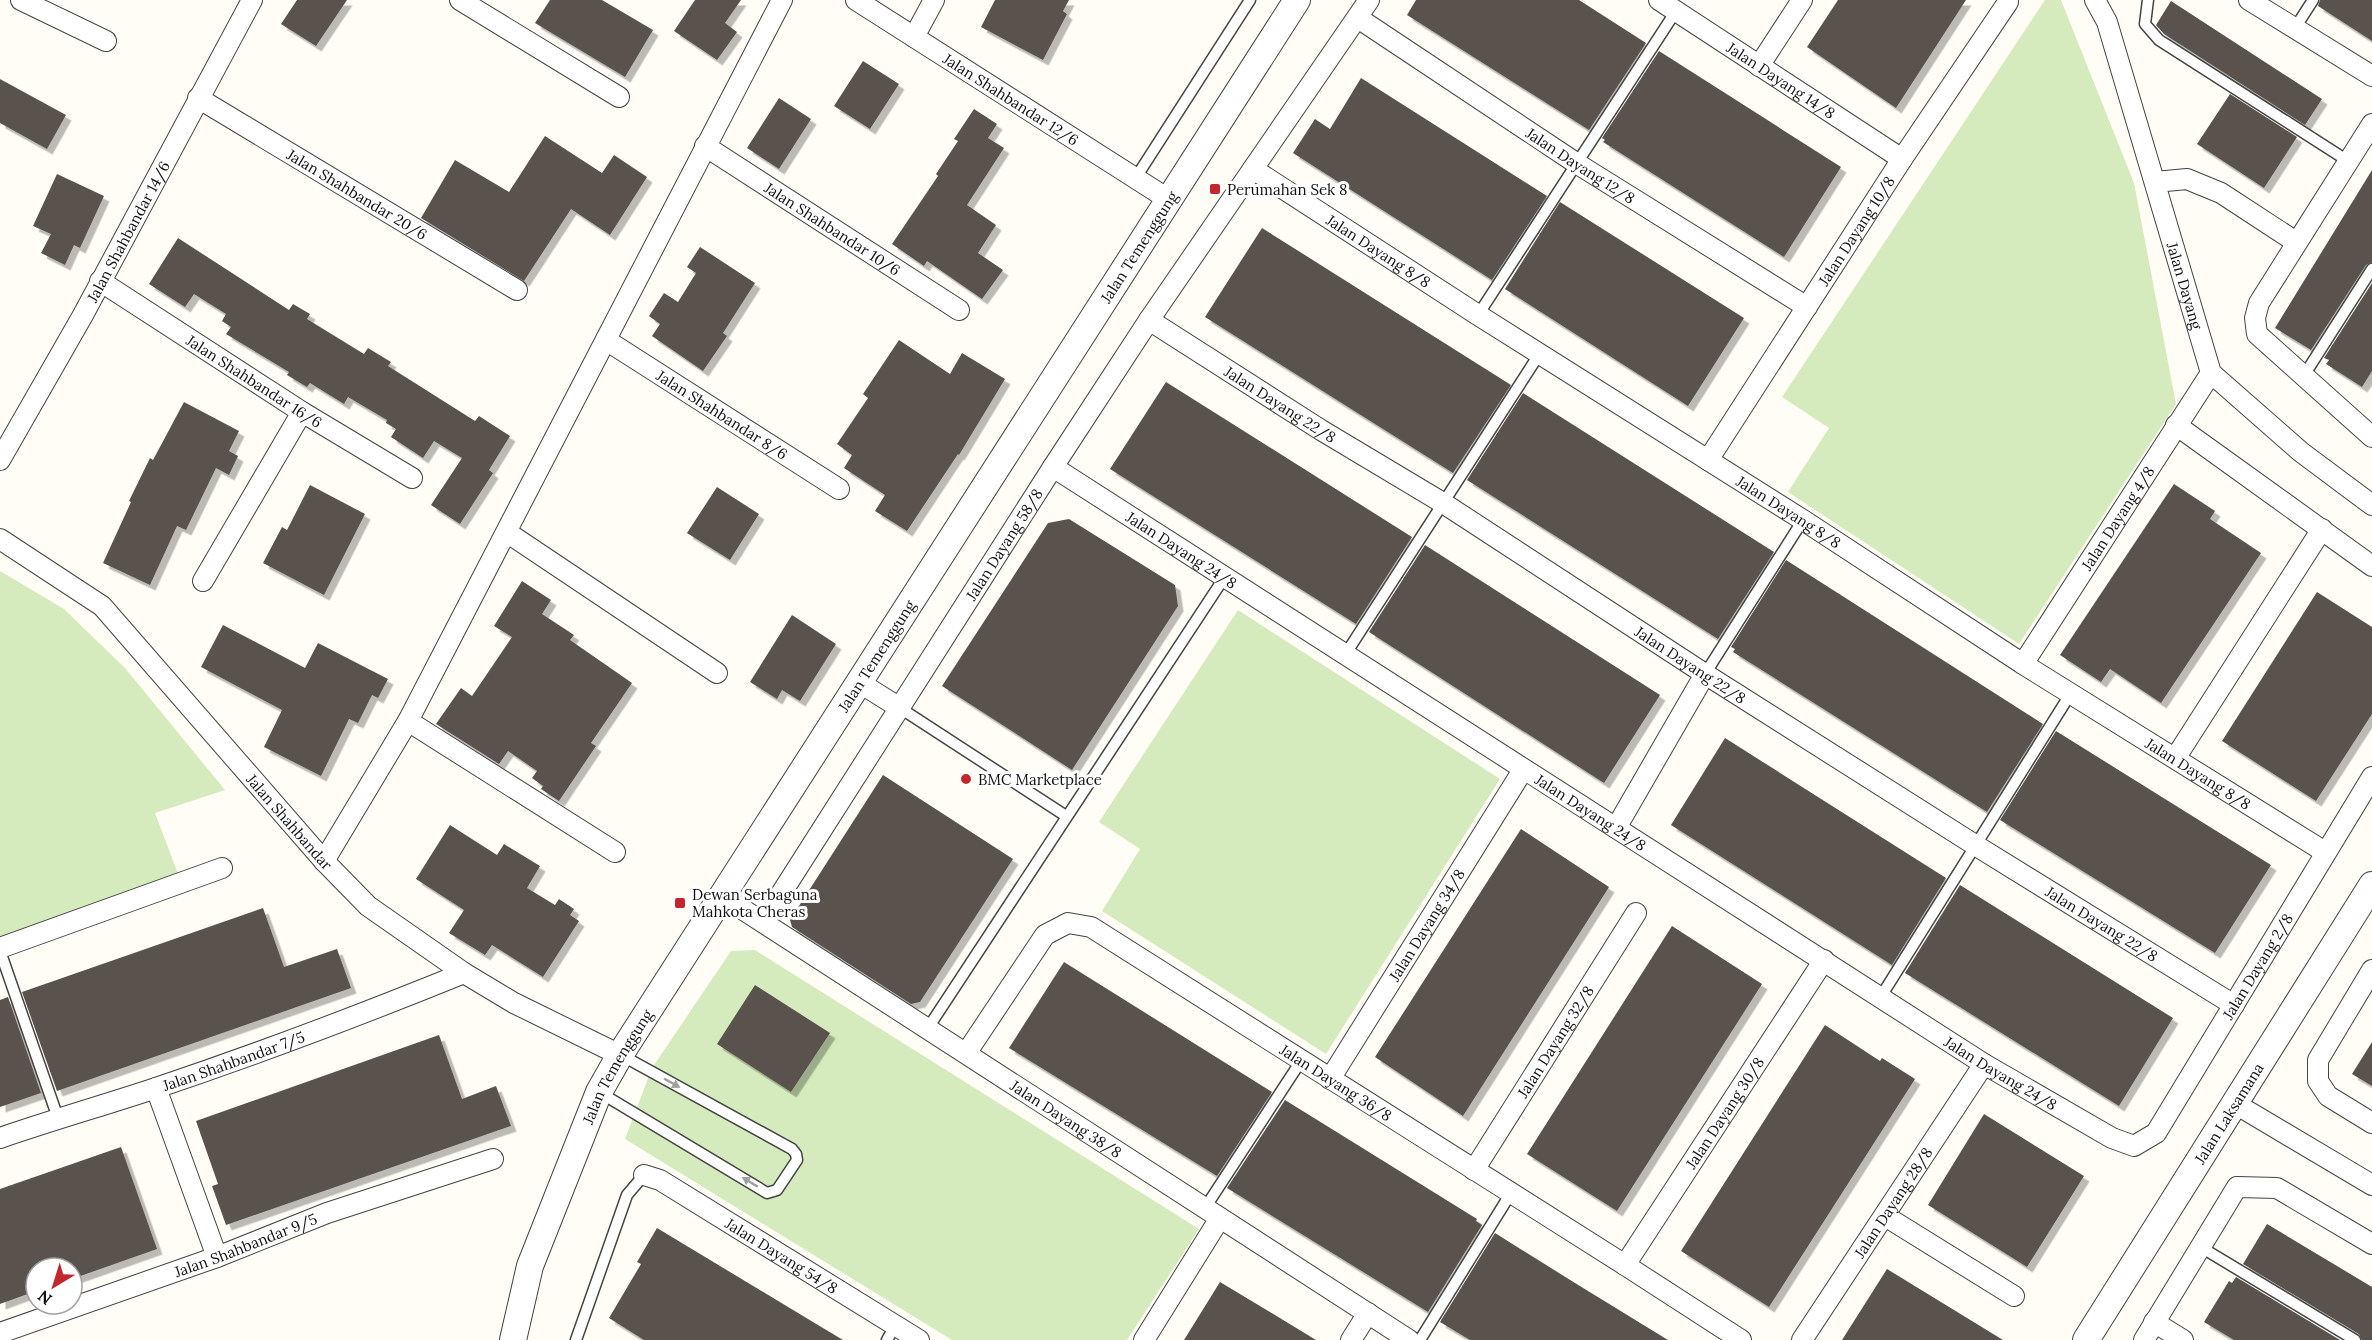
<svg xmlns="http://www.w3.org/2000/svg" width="2372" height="1340" font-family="Lora,serif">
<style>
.green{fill:#d5ebbd}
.building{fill:#5a524d;filter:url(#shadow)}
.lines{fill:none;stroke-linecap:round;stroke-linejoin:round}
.service-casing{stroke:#444;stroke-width:13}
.minor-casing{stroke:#444;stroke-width:22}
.tertiary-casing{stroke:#444;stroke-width:28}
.service{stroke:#fff;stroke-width:10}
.minor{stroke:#fff;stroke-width:20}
.tertiary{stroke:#fff;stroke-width:26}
.oneway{fill:#a0a0a0}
.poi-dot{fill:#c4262e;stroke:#fff;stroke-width:2}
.labels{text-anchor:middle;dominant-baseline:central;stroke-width:6;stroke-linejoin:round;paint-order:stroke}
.street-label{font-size:15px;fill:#111;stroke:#fff}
.poi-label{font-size:15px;fill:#111;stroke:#fff;text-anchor:start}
</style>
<defs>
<filter id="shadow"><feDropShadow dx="5.5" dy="5.5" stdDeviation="0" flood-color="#0004"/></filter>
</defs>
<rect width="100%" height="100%" fill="#fffdf5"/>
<path class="green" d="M2045,0H2061L2134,183L2176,404L2019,644L1788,492L1829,428L1782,397Z
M0,571L64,609L125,668L225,790L155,813L180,879L0,943Z
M1238,610L1500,779L1326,1054L1102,911L1140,849L1099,822Z
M755,950L1199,1229L1127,1340H952L625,1139L652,1068L731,951Z"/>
<path class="building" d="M297,0H347L316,46L281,24Z
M550,0H602L653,30L625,77L535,23Z
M695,0H741L725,23L737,32L717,60L674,31Z
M995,0H1069L1063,11L1067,14L1043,60L981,27Z
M1416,0H1579L1646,43L1589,130L1407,15Z
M1838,0H1966L1896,108L1807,47Z
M2320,0H2372V41L2318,6Z
M2171,1L2322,99L2305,125L2164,34L2156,25Z
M1659,51L1841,167L1784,257L1603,142L1605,140L1602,138Z
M863,61L899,84L870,129L834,106Z
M1361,78L1547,196L1492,280L1293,153L1315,119L1330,129Z
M0,79L66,115L47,149L0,123Z
M2230,94L2297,137L2264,188L2197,144Z
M779,98L811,119L779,169L747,148Z
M974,109L997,124L988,138L1004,148L967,205L996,225L978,253L1003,270L982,299L927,261L924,266L892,244L938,176L936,174L958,141L954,139Z
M545,136L602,173L614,155L647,177L610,235L571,209L524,281L421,218L455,160L509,192Z
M2372,170V262L2366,265L2311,350L2275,328Z
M57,174L104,196L80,248L74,245L65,265L41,253L51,234L33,226Z
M1560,202L1744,318L1688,406L1505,289Z
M1262,228L1511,385L1453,473L1205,317Z
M178,238L289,310L293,304L310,314L307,319L364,354L368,348L391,362L388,366L475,421L479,416L510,436L489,470L493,473L460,524L431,505L462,458L434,441L423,458L391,437L396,429L386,423L387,420L348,397L344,404L310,383L307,387L287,375L289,372L226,334L231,327L222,321L226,314L194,294L185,307L149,284Z
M700,247L755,283L723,333L727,336L703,371L652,336L660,324L649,316L664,293L678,302L696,273L687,267Z
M2372,283V371L2362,387L2326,364L2329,360L2324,358Z
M899,340L950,374L962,353L1005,379L959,455L958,454L907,531L875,511L885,495L844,468L852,455L837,444L868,398L863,394Z
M1166,382L1412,537L1356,624L1110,469Z
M1523,393L1774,552L1718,639L1467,480Z
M184,402L239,431L229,451L238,456L229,475L216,468L186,530L177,526L150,585L103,563L131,502L129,501L150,458L153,460Z
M2174,484L2215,511L2210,519L2261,553L2161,703L2110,669L2101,682L2060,655Z
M310,485L365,514L324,595L263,563L282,527L287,530Z
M717,487L759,514L730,560L687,533Z
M1069,519L1175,585L1178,606L1072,770L942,686L1048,523Z
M1425,545L1660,695L1604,783L1369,632Z
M1786,560L2043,724L1987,812L1733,652L1735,649L1731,647Z
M522,581L551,600L542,614L574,635L570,640L632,683L591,743L596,746L559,801L541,789L543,786L532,778L537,771L508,751L499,764L436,724L461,688L472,696L512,637L494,626Z
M2317,592L2372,627V714L2316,801L2222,741Z
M792,615L836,644L800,701L782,690L777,699L750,682Z
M223,625L305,668L318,643L388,679L378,698L372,695L358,723L349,719L321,776L264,747L282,710L201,667Z
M2056,731L2271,865L2215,953L2000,820Z
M1725,738L1946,878L1892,965L1671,825Z
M883,775L1013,859L920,1002L911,1004L792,927L790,920Z
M450,825L497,855L504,844L540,866L527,888L555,905L559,899L574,909L570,915L579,921L543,977L492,945L485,955L449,933L464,910L416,879Z
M1521,829L1609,887L1463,1116L1375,1057Z
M1960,885L2173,1018L2119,1106L1905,973Z
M263,908L284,967L337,949L351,988L57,1091L22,992Z
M1672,926L1762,984L1617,1211L1527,1154Z
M1064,962L1272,1092L1217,1176L1009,1048Z
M755,985L830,1033L791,1092L717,1044Z
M8,997L41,1093L0,1107V1000Z
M1825,1025L1880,1061L1882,1058L1915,1079L1769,1307L1681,1251Z
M439,1035L462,1099L496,1086L511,1126L226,1225L212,1186L218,1184L196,1121Z
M2372,1042V1086L2352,1074Z
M1285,1100L1477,1219L1476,1221L1482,1225L1428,1312L1227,1188Z
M1984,1114L2084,1176L2027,1267L1928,1205Z
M121,1147L157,1249L72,1279V1268H36V1291L0,1304V1189Z
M2267,1224L2372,1287V1340H2362L2359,1334L2243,1264Z
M657,1228L808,1319L843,1340H644L609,1318L641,1264L637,1262Z
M1495,1233L1575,1283L1668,1340H1470L1440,1322Z
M1887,1269L1905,1280L2003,1340H1842Z
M2236,1277L2340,1340H2234L2204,1322L2229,1281L2232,1283Z
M1220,1282L1275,1315L1316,1340H1184Z"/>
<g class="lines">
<g class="service-casing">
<path id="service" d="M2148,0L2145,24L2159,40L2348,161
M2295,28L2313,0
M1135,179L1250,0
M1478,315L1676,11
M2303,377L2372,269
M1345,655L1540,353
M1705,674L1803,520
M900,708L1066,816
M0,951L58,1118
M1880,998L2071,693
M928,1028L1224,578
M599,1092L767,1193L777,1190L797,1160L796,1154L792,1149L621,1055
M1205,1208L1301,1061
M2199,1246L2355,1340
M576,1340L627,1195L644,1175
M887,1340L895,1326
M1420,1340L1511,1193"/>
</g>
<g class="minor-casing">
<g id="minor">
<path d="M21,0L106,41"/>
<path d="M460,0L619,97"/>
<path id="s1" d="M856,0L1168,199"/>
<path id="s2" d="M1659,0L1902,159"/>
<path id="s3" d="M2095,0L2107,22L2211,373L2301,452L2372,505"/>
<path d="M2249,0L2372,76"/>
<path id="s4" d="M1358,18L1576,163L1807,307"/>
<path d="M914,37L934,0"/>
<path d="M1759,66L1802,0"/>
<path id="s5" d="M198,98L517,290"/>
<path d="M2372,124L2259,303L2255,318L2257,334L2372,437"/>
<path id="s6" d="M705,146L959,310"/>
<path id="s7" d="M1253,169L1478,315L1803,520L2023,664L2325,852"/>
<path d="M2155,182L2187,179L2221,193L2296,242"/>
<path id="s8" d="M100,281L302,412L412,478"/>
<path id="s9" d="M1149,320L1321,430L1443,503L1705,674L1975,845L2234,1005"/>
<path id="s10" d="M606,340L839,489"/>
<path d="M2176,425L2372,566"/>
<path id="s11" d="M0,460L83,315L252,0"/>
<path id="s12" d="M1708,460L1902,159L2008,2"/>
<path id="s13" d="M1053,467L1984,1064L2112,1138L2134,1146L2156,1133L2372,777"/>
<path d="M508,533L717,673"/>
<path id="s14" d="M0,539L102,606L324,861L368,906L464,973L514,1003L620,1055"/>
<path d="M203,581L302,412"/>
<path id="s15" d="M2023,664L2211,373"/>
<path d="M860,683L900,708"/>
<path d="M408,721L615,852"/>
<path d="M2176,757L2322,529"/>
<path d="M1616,828L1705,674"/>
<path d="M324,861L408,721L782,0"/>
<path id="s16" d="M722,896L1409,1340"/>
<path id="s17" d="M763,922L1053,467L1149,320L1369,0"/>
<path d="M0,948L222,868"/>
<path d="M2372,970L2318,1060V1081L2328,1096L2372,1123"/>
<path id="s18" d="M967,1052L1045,935L1068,923L1091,927L1625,1265L1741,1340"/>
<path id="s19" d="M1330,1079L1523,770"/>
<path d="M156,1088L217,1257"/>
<path d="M2234,1103L2372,1185"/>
<path id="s20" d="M0,1138C52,1120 105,1105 156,1088C260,1053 363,1014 464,973"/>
<path id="s21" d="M1474,1170L1636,913"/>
<path id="s22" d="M644,1175L660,1180L919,1340"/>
<path d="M1885,1216L2014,1296"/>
<path id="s23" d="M1625,1265L1824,960"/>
<path d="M2154,1322L2183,1340"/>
<path id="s24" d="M0,1333L217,1257L327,1213L493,1159"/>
<path d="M1144,1340L1220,1218"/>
<path d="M1351,1340L1368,1313"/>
<path id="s25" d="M1802,1340L1984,1064"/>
<path d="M2144,1340L2237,1187L2277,1188L2372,1244"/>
</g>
</g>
<g class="tertiary-casing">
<g id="tertiary">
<path id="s26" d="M513,1340L530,1266L599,1092L620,1055L1297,0"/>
<path id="s27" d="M2086,1340L2372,885"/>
</g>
</g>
<use href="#service" class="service"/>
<use href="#minor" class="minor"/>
<use href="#tertiary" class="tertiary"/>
</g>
<defs><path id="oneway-solid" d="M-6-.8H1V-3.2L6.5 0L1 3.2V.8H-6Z" transform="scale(1.5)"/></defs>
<g class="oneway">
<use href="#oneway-solid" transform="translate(672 1083) rotate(29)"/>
<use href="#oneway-solid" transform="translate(750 1182) rotate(-149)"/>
</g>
<g class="poi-dot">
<rect x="1209" y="183" width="12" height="12" rx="3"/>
<circle cx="966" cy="779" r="6"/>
<rect x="674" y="897" width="12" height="12" rx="3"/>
</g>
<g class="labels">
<g class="street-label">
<text stroke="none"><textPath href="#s2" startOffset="146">Jalan Dayang 14/8</textPath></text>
<text stroke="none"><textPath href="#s1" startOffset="184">Jalan Shahbandar 12/6</textPath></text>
<text stroke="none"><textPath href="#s4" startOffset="267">Jalan Dayang 12/8</textPath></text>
<text stroke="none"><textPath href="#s5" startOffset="186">Jalan Shahbandar 20/6</textPath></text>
<text stroke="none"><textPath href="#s6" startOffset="152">Jalan Shahbandar 10/6</textPath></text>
<text stroke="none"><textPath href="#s12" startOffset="273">Jalan Dayang 10/8</textPath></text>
<text stroke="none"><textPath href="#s11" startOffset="262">Jalan Shahbandar 14/6</textPath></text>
<text stroke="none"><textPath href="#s26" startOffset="1266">Jalan Temenggung</textPath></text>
<text stroke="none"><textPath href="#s7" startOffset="150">Jalan Dayang 8/8</textPath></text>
<text stroke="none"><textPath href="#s3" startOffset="300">Jalan Dayang</textPath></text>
<text stroke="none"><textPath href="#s8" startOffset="184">Jalan Shahbandar 16/6</textPath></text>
<text stroke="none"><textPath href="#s9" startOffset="156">Jalan Dayang 22/8</textPath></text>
<text stroke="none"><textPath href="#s10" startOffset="138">Jalan Shahbandar 8/6</textPath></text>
<text stroke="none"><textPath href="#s7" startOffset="636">Jalan Dayang 8/8</textPath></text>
<text stroke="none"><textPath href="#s15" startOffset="174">Jalan Dayang 4/8</textPath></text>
<text stroke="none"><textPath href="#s17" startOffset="448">Jalan Dayang 58/8</textPath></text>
<text stroke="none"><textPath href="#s13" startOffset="153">Jalan Dayang 24/8</textPath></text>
<text stroke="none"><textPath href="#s26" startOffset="780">Jalan Temenggung</textPath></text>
<text stroke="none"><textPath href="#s9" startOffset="642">Jalan Dayang 22/8</textPath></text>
<text stroke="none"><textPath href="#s7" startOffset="1122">Jalan Dayang 8/8</textPath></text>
<text stroke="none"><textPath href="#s13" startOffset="639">Jalan Dayang 24/8</textPath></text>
<text stroke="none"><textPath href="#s14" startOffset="408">Jalan Shahbandar</textPath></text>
<text stroke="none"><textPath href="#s9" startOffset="1128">Jalan Dayang 22/8</textPath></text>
<text stroke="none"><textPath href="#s19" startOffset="182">Jalan Dayang 34/8</textPath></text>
<text stroke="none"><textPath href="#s13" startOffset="1498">Jalan Dayang 2/8</textPath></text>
<text stroke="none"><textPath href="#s21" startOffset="152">Jalan Dayang 32/8</textPath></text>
<text stroke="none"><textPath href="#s20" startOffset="246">Jalan Shahbandar 7/5</textPath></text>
<text stroke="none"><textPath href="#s26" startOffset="294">Jalan Temenggung</textPath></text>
<text stroke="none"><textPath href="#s13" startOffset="1125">Jalan Dayang 24/8</textPath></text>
<text stroke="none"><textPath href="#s18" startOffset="480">Jalan Dayang 36/8</textPath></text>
<text stroke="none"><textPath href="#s23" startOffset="182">Jalan Dayang 30/8</textPath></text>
<text stroke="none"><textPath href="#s27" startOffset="268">Jalan Laksamana</textPath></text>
<text stroke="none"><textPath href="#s16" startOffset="410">Jalan Dayang 38/8</textPath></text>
<text stroke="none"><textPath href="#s25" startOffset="165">Jalan Dayang 28/8</textPath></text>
<text stroke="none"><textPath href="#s24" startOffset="261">Jalan Shahbandar 9/5</textPath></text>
<text stroke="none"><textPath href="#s22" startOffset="160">Jalan Dayang 54/8</textPath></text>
</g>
<g class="poi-label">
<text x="1227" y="189">Perumahan Sek 8</text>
<text x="978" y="779">BMC Marketplace</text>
<text x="692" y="894">Dewan Serbaguna<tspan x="692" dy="17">Mahkota Cheras</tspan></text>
</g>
</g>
<g transform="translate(54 1286) rotate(218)"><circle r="28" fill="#ffffff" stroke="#a0a0a0" stroke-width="1.5"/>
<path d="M0-4.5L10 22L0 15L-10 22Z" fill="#c4262e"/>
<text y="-9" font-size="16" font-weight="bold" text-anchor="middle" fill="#111111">N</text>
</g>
</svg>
